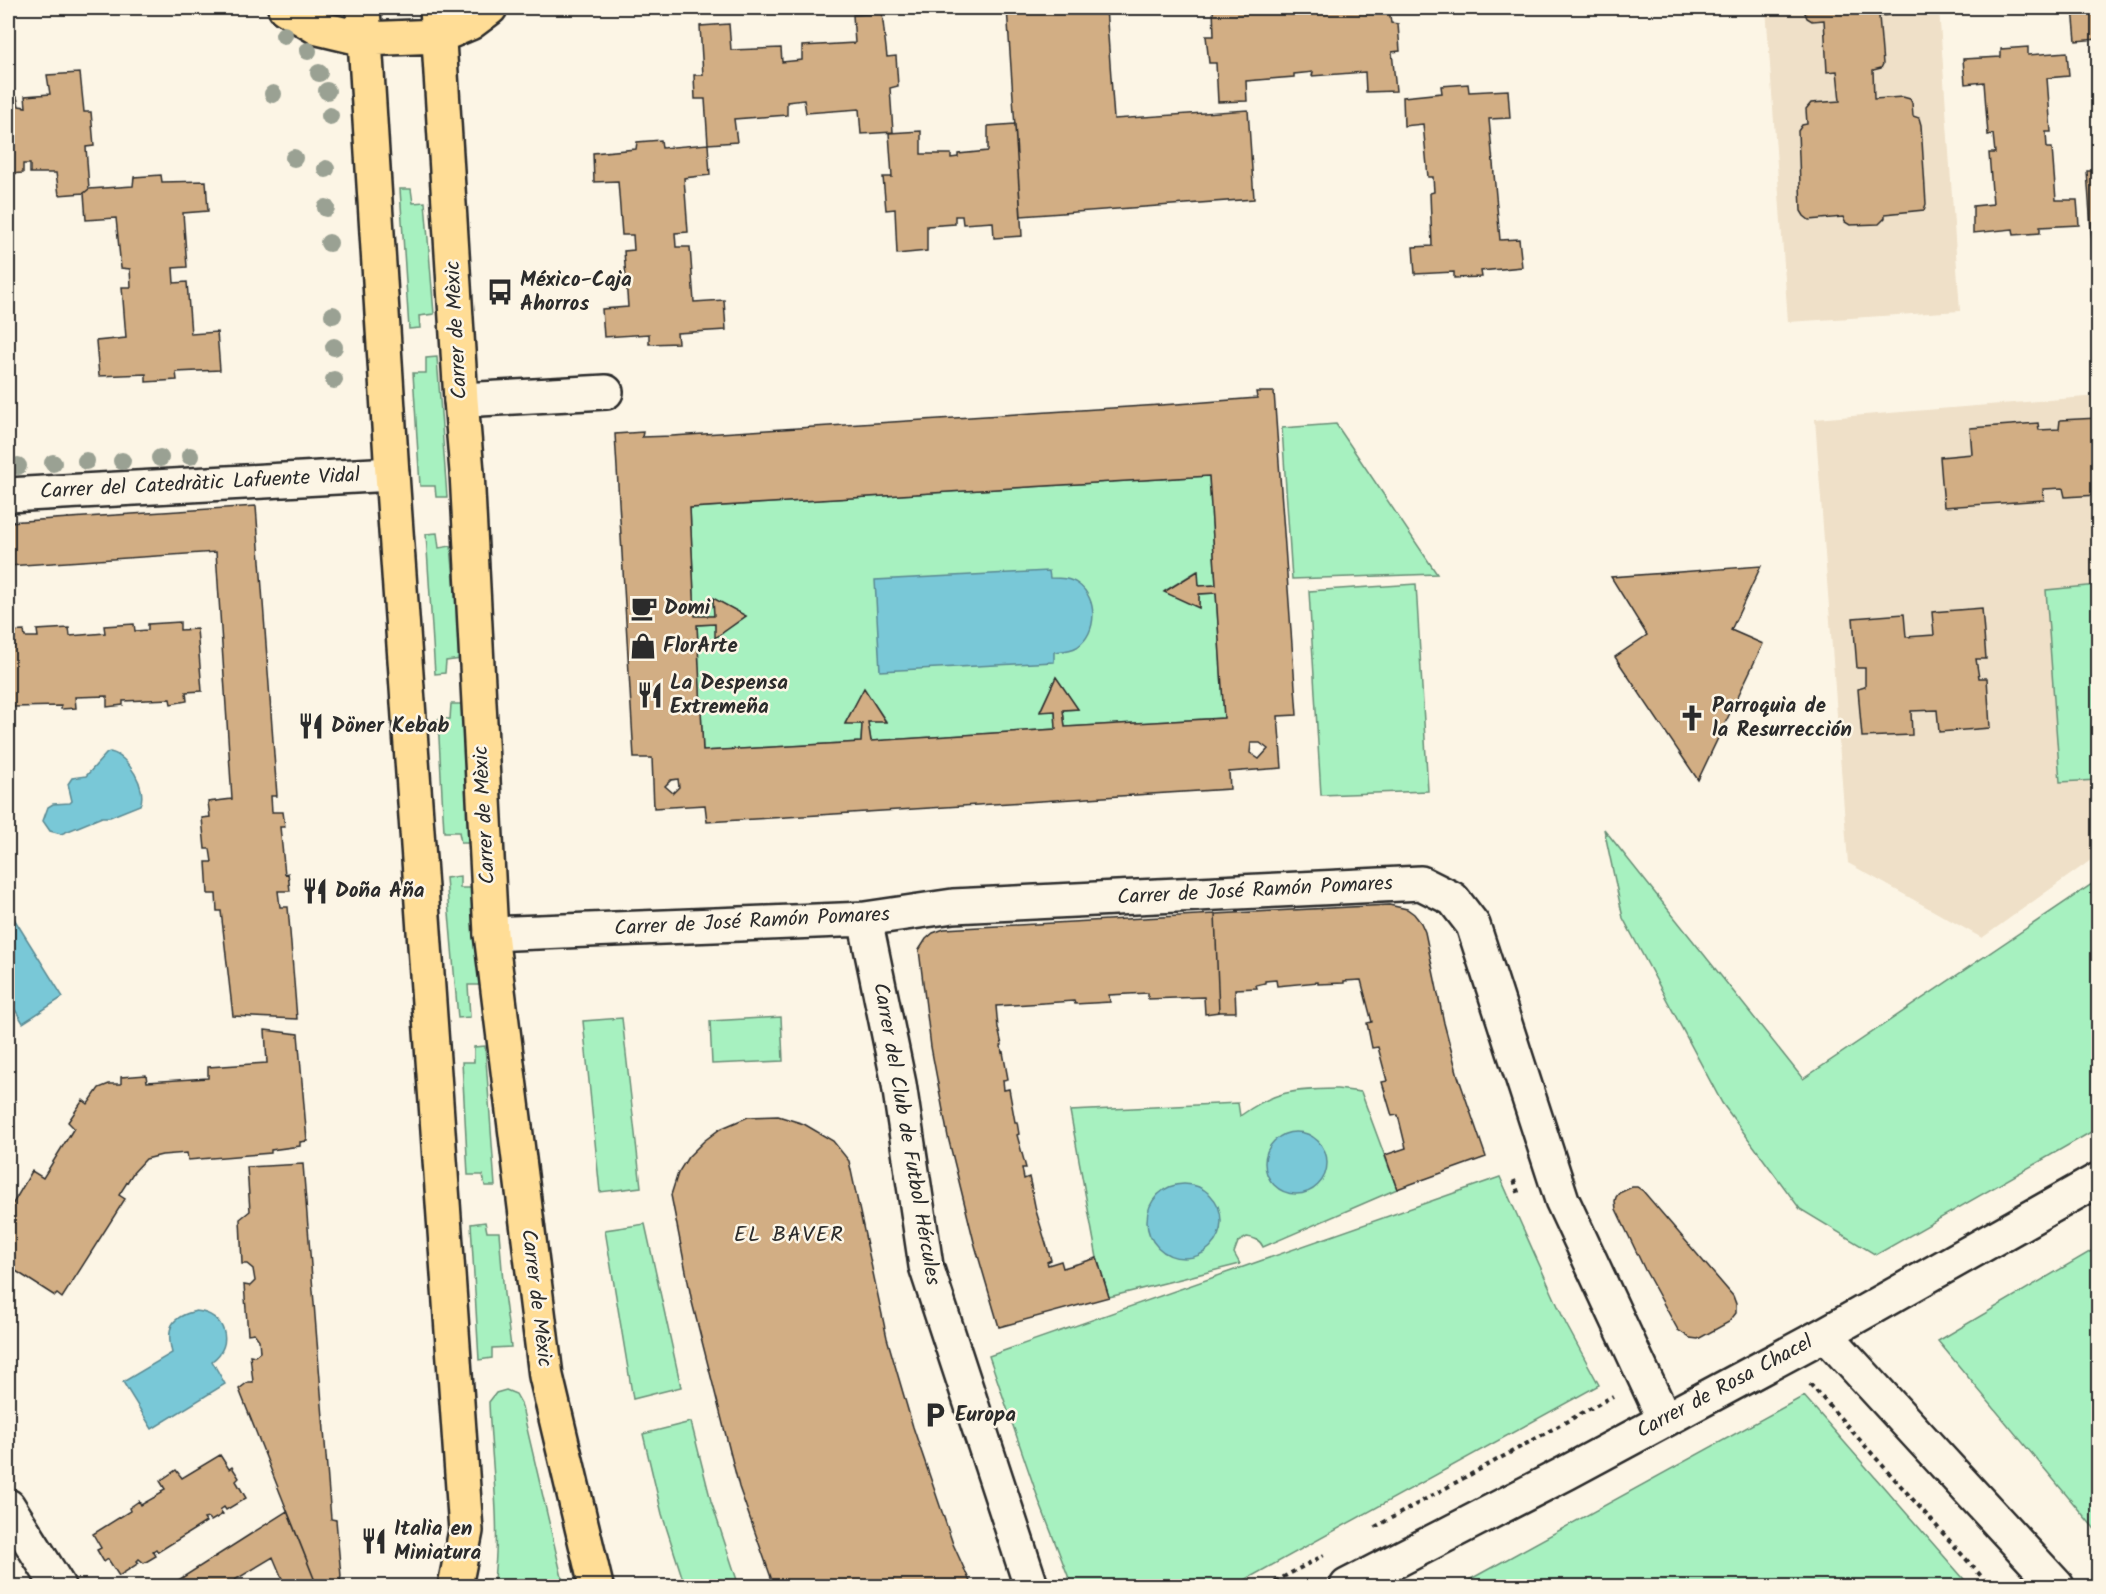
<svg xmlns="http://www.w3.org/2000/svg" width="2106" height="1594" font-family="Kalam,sans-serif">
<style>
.built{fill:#efe0c8}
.green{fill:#a7f1c0;stroke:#698e76;stroke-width:1.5}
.water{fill:#79c8d7;stroke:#5a8992;stroke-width:1.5}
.building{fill:#d2ae84;stroke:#2b2b2b;stroke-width:1.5;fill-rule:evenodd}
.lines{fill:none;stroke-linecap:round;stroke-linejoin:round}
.minor-casing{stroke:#2b2b2b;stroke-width:38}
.major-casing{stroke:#2b2b2b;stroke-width:38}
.path{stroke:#2b2b2b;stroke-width:4;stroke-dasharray:4.5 4.5;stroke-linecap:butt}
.minor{stroke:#fcf5e5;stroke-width:33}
.major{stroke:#ffdd96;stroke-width:33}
.tree{fill:#9aa193}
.labels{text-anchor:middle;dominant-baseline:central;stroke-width:5;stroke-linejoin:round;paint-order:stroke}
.poi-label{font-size:21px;font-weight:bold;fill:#2b2b2b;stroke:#fcf5e5;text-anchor:start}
.street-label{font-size:21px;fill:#2b2b2b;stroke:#fcf5e5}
.neighbourhood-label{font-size:22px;letter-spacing:1.5px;fill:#2b2b2b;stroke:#fcf5e5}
</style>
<rect width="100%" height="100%" fill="#fcf5e5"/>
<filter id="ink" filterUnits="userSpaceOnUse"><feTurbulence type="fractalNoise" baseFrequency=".0167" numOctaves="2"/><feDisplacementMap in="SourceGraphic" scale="12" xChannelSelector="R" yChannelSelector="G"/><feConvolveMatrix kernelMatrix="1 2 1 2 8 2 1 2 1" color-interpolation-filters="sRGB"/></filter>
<g filter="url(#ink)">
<path class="built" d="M1766,8H1939L1960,311L1788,322Z
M2098,396V855L1982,938L1848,863L1815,419Z"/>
<path class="green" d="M400,189H411L413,203L425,202L434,314L419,316L420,328L409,329Z
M437,357L447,497H436L435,486H420L413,373H426V358Z
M1336,424L1437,574L1292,579L1282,428Z
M1209,476L1216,585L1199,586L1197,571L1165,591L1199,607V594L1216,593L1224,718L1065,727L1063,710L1078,709L1056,677L1040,711H1055L1056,729L871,741L868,722L886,721L864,689L845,723L862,724L861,742L703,751L697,625L715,624L716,637L746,616L713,598L714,616H695L690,508Z
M437,533L439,548L451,546L461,659L446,661L445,673L435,674L426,534Z
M1416,584L1428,791L1321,795L1309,591Z
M2098,585V780L2060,782L2046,590Z
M451,704H461L472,843H461L459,832H444L438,719H450Z
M1604,829L1803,1079L2098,880V1128L1876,1255L1800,1209L1722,1103L1623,918Z
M460,876V888H473L479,985H468L470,1017L458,1018L446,878Z
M781,1017L783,1061L712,1064L710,1021Z
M622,1018L641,1187L600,1192L583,1021Z
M485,1046L495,1186H485L483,1175H468L462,1062H474V1047Z
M1337,1089L1361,1092L1397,1189L1263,1247C1260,1240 1255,1238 1247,1237L1238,1242L1234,1253L1240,1264L1109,1297L1097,1258L1070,1111L1238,1103L1240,1116C1276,1090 1294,1090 1337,1089Z
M1500,1177L1566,1324L1599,1385L1234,1586H1072L1039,1501L989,1356Z
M485,1222L487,1232H499L504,1294L511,1347L492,1348V1358L479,1360L471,1224Z
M645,1224L681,1387L633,1399L605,1230Z
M2098,1247V1533L1938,1341Z
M506,1390L516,1394L521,1403L564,1586H493C502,1525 491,1463 489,1402L496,1393Z
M1804,1396L1970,1586H1458Z
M691,1422L711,1501L738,1583L728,1586H685L662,1514L643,1434Z"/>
<path class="water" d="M1049,571L1050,578C1060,578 1070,578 1078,584C1098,598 1098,633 1077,647C1070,651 1062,651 1054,652V662L880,671L875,580Z
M110,752C128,755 148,789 140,805L110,817H102L61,834L50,831L43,821L48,807L53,804L70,803L72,801L68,784L72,778L86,776L107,753Z
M8,909L63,997L23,1023L8,998Z
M1265 1163a31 31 0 1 1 62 0a31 31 0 1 1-62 0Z
M1147 1221a37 37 0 1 1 74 0a37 37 0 1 1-74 0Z
M196,1311C225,1313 235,1345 212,1361L225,1384L152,1429L123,1382L172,1353C166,1328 170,1317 196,1311Z"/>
<path class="building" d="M1007,8H1106L1114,119L1248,110L1254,199L1021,216Z
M1213,8H1241V12L1328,8H1389L1391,23L1398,24L1400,51L1392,52L1396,91L1366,92L1365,72L1312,76L1313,72L1294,74V77L1246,81L1247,101L1218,102L1216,63H1209L1206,36H1214Z
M1803,8H1896L1895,12L1890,15L1879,16L1883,64L1881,68L1873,70L1874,99L1903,97L1910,99L1912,103L1913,116L1919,118L1921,125L1926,204L1924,210L1885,214V218L1879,224L1850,225L1845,222L1843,217L1809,220L1804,216L1801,211L1798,131L1802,125L1807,124L1806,109L1811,103L1840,101L1837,71L1827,72L1824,20L1812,21L1807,18Z
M2073,8H2098V39L2076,41Z
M882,13L887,57L896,56L898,86L890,88L893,132L861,134L859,109L806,113L804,100L787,102V115L734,119L737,142L708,144L705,99H695L694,75H703L700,26L729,24L731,50L781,48L782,62L802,60V46L855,43L853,15Z
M2028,47V55L2067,52L2069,76L2047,78L2051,132H2046L2047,148H2052L2056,200H2077L2079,225L2040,227V233L2014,235L2013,229L1973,233V206L1993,204L1989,153H1995L1993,134L1988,135L1984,82L1965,84L1963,59L2001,57V49Z
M80,73L84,112H91L94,146L86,147L89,189L84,193L59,195L56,173H30V164H23V173L8,174V97H17L19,106L26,107L25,96L50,94L47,75Z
M1468,84L1469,92L1508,90L1510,118L1489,119L1500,240L1519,239L1522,267L1481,271L1482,277L1454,278V272L1415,274L1413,247L1432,246L1430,193L1434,192L1433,177H1428L1423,124L1404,126L1403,97L1442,93L1441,86Z
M1015,124L1022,236L994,238L993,222L963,224L962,216H955V224L927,226V251L897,254L895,209L886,210L883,177H892L889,133L921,131V154H951V158L958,157V154L988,151V126Z
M661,140L662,148L708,144L710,175L684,178L688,232L675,233L676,247H690L694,302L724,300L726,330L677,333L678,343L649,344V334L604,337L602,309L628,307L624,251L634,250L633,235H622L618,181L594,182L593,153L636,149L637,142Z
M2087,171H2098V258H2093Z
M161,175L162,182L206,181L208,211L183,213L187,267L173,268L174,283L187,282L191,334L217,332L220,370L176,372L177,380L146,382V374L99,376L96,341L126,338L122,287H131L130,269L121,268L116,218L86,220L84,193L89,189L133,186L134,177Z
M1256,392H1274L1297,715L1278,716L1282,768L1229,772L1230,789L707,822L705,805L654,808L652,758H634L615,434L643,432L642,437L672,436L1192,403L1257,398ZM1209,476L1216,585L1199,586L1198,571L1164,592L1199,608V594L1216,593L1224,718L1065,727L1063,710L1078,709L1056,677L1040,712L1055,711L1056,729L871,741L868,722H886L864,688L845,724H862L861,742L703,751L697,625L715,624V638L746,616L713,598L714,616H695L690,508ZM1251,743H1260L1268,749L1259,759L1250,753ZM678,779L679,787L673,793L665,786L671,780Z
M2098,418V495L2065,497L2063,488L2043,489L2044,500L1944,507L1940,457L1972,454L1970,428L2038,423L2039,430L2059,429L2060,420Z
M256,506L277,796H271L272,812H283L285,827H280L285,874L288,873L290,891H278L280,907H288L297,1019L233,1016L221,911H217L216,894H208L206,862H212L210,849H205L202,818L210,817L208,802L232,799L216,552L8,566V522Z
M1761,566L1731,630L1763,644L1698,780L1615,657L1647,635L1611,577Z
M1982,608L1986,659H1976L1979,678H1987L1990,728L1939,732L1937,710L1911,711L1912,735L1862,737L1858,689L1865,687V668H1857L1853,618L1904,614L1906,637L1934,635L1932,612Z
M180,622V630L197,629L202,691L186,692L187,701L171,704L170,699L123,701V705L107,707V696L75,697L76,708L61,709V706L13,707L12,712L8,713V632L24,631L25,637H38L37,630L69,628L70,636L105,633L104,626L134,624L135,631L148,630V624Z
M1389,905L1407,909L1414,914L1421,923L1425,932L1444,1023L1458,1076L1486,1157L1397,1189L1385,1155L1406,1148L1398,1115L1392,1116L1382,1082L1387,1081L1378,1047L1372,1048L1367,1023L1372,1022L1361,980L1344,981V983L1318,984V982L1277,986L1276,980L1265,981V983L1256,985L1257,988L1235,989L1236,1012H1219L1215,914Z
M1215,914L1219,1012L1205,1014L1204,997L1148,999V993L1109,995L1110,1002L1075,1004L1074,1001L996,1006L998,1028L1002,1045L1001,1046L1002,1053L1003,1052L1008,1079L1003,1080L1004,1090L1009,1089L1015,1122H1017L1019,1134L1017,1135L1026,1168H1022L1024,1179L1029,1177L1031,1186L1036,1211L1051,1260L1047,1262L1048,1265L1061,1261L1063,1268L1097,1258L1109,1297L999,1327L974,1242L948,1137L931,1047L919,950L926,939L933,933L944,929Z
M265,1030L298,1034L307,1141L300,1142V1146L271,1150V1153L188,1160L187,1153L162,1155L146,1159L133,1173L119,1195L125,1199L62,1298L57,1294L55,1296L8,1266V1212L32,1171L43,1178L74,1128L68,1122L83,1100L88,1104L99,1088L109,1084H121V1077L146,1075L147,1082L208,1078V1067L267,1063Z
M778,1116L804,1124L833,1141L849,1161L887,1338L913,1427L953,1544L972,1586H774L739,1487L692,1302L671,1195L678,1173L688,1157L704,1141L720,1129L748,1117Z
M303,1164L331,1519L336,1520L341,1576L339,1586H317L239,1389L248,1382H253L250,1355L255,1356L260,1352L259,1340L254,1333L248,1334L244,1285L250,1286L255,1281L253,1269L247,1264H242L240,1219L250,1211L247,1167Z
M1632,1187H1637L1643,1191L1733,1296L1736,1304V1313L1729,1322L1698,1339L1690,1338L1678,1330L1645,1270L1616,1209L1615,1201L1616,1197L1619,1193Z
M220,1455L229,1469L232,1467L239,1478L236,1481L246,1498L226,1510L224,1507L220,1510L223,1514L211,1521L208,1518L204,1519L206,1522L158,1552L156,1549L153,1551L156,1556L144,1563L139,1559L137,1561L139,1563L119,1576L108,1559L104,1562L97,1550L101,1548L93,1534L130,1511L129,1508L139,1501L141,1505L162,1493L161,1491L165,1489L160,1481L176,1470L182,1478Z
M287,1511L317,1586H277L284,1583L273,1557L225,1586H169Z"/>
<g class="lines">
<g class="minor-casing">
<path id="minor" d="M461,400L606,392
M8,495L392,474
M865,919L899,1084L926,1266L1031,1586
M491,934L865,919L953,906L1421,883L1453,899L1473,925L1562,1200L1664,1419
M1825,1334L2057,1586
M8,1506L58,1586
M1347,1586L1566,1473L1825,1334L2098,1180"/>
</g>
<g class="major-casing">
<path id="major" d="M285,8L318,28L364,39L439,36L470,23L490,8
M363,8L392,474L466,1531L455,1586
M437,8L461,400L467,472L491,934L546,1376L596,1586"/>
</g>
<path class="path" d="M1514,1180L1519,1195
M1810,1384L1990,1586
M1375,1527L1613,1396
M1267,1586L1324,1555"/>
<use href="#minor" class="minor"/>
<use href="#major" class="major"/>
</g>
<g class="tree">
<circle cx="284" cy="35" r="9"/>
<circle cx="308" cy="51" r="9"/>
<circle cx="319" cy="73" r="9"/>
<circle cx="327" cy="91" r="9"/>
<circle cx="273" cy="94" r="9"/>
<circle cx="330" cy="116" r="9"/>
<circle cx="294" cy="158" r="9"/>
<circle cx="326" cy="169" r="9"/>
<circle cx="326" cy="208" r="9"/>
<circle cx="329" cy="243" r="9"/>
<circle cx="333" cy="315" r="9"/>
<circle cx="334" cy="347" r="9"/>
<circle cx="334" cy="380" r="9"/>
<circle cx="190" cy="456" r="9"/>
<circle cx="160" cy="458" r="9"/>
<circle cx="86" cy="461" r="9"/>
<circle cx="122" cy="461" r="9"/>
<circle cx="53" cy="463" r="9"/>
<circle cx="18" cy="466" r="9"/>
</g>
</g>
<defs>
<g id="bus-bare" transform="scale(2.07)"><path d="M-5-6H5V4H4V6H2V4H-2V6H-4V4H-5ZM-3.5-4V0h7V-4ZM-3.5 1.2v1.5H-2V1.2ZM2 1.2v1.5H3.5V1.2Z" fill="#2b2b2b" stroke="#fcf5e5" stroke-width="2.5" paint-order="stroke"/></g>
<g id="cafe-bare" transform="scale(2.07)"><path d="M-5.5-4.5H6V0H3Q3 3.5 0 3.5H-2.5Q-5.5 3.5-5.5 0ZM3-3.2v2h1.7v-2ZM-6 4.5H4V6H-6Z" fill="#2b2b2b" stroke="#fcf5e5" stroke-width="2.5" paint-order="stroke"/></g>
<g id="shop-bare" transform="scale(2.07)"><path d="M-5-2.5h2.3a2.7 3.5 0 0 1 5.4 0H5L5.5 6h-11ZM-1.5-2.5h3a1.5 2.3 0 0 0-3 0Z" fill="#2b2b2b" stroke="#fcf5e5" stroke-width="2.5" paint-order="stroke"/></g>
<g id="restaurant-bare" transform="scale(2.07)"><path d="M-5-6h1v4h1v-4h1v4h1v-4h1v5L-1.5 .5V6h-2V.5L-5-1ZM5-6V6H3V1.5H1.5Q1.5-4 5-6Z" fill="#2b2b2b" stroke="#fcf5e5" stroke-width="2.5" paint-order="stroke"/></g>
<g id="church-bare" transform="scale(2.07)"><path d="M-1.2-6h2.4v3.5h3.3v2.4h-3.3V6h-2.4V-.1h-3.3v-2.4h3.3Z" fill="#2b2b2b" stroke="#fcf5e5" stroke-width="2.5" paint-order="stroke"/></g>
<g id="parking-bare" transform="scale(2.07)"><path d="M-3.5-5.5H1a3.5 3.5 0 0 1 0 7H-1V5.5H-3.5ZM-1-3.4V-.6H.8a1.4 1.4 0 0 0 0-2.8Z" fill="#2b2b2b" stroke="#fcf5e5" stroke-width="2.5" paint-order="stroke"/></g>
</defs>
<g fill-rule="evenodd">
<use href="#bus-bare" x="500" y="292"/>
<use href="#cafe-bare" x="644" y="608"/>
<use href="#shop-bare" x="643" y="646"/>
<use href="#restaurant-bare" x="650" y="695"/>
<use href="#church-bare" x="1692" y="718"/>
<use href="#restaurant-bare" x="311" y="726"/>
<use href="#restaurant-bare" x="315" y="891"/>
<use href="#parking-bare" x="935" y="1415"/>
<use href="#restaurant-bare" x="374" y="1541"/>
</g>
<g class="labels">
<g class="poi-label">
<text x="520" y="280">México-Caja<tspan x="520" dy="24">Ahorros</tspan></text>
<text x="664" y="608">Domi</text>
<text x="663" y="646">FlorArte</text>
<text x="670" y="683">La Despensa<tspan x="670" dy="24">Extremeña</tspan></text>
<text x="1712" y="706">Parroquia de<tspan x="1712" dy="24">la Resurrección</tspan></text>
<text x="331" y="726">Döner Kebab</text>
<text x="335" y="891">Doña Aña</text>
<text x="955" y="1415">Europa</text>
<text x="394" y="1529">Italia en<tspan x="394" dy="24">Miniatura</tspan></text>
</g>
<g class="street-label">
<text transform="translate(457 330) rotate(-93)">Carrer de Mèxic</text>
<text transform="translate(200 484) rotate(-3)">Carrer del Catedràtic Lafuente Vidal</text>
<text transform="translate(485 815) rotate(-93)">Carrer de Mèxic</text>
<text transform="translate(1255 891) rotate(-3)">Carrer de José Ramón Pomares</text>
<text transform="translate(752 922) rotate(-3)">Carrer de José Ramón Pomares</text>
<text transform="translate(906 1134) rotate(80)">Carrer del Club de Futbol Hércules</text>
<text transform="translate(536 1298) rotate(83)">Carrer de Mèxic</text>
<text transform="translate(1725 1387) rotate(-28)">Carrer de Rosa Chacel</text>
</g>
<g class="neighbourhood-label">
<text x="789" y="1235">EL BAVER</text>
</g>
</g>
<rect width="2106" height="1594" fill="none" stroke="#fcf5e5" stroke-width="30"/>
<rect x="15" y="15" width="2076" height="1564" fill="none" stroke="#2b2b2b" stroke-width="2" filter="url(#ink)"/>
</svg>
